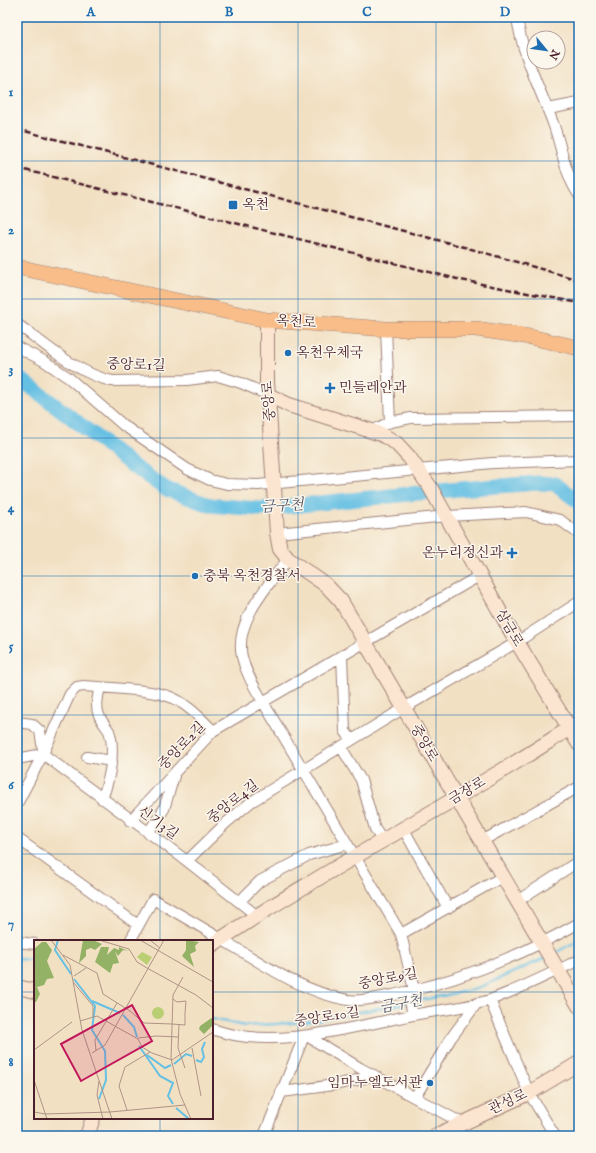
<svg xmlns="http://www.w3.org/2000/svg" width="596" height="1153" font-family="'IM FELL English','Noto Serif KR',serif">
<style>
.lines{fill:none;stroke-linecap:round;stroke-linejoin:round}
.stream{stroke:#66c0e3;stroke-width:2.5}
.river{stroke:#66c0e3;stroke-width:15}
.street-casing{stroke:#9e8077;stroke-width:12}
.secondary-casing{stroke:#9e8077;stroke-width:16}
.primary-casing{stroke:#9e8077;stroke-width:16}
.street{stroke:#fff;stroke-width:10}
.secondary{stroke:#fce5d0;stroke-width:14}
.primary{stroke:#f8bd89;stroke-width:15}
.rail{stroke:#4a1f2b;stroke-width:2.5;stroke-dasharray:6 3;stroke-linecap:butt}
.grid{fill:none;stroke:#1f6fb2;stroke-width:1;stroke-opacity:0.55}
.poi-dot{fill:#1f6fb2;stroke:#fbf7ec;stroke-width:1.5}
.labels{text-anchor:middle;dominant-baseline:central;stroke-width:3;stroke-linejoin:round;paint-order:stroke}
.poi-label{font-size:14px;fill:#4a1f2b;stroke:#fbf7ec;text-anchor:start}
.street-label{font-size:14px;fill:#4a1f2b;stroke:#fbf7ec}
.water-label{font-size:15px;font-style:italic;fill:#54576b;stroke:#fbf7ec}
.inset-river{fill:none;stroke:#66c0e3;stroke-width:2}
.inset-road{fill:none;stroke:#af9386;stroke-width:1}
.view{fill:#c2185b;fill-opacity:0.15;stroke:#c2185b;stroke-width:2}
.inset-edge{fill:none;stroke:#4a1f2b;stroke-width:2}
.neatline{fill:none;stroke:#1f6fb2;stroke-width:1.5}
.grid-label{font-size:13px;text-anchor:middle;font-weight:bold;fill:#1f6fb2}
</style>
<rect width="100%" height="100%" fill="#fbf7ec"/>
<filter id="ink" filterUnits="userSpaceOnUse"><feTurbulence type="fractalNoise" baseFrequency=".025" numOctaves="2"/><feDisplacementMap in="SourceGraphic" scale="8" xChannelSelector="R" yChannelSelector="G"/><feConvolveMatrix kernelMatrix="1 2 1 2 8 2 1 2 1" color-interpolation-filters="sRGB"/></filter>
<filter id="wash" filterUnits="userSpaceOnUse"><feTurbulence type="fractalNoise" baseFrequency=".012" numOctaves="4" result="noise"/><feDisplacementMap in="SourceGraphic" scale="16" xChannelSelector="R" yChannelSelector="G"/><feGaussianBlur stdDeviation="0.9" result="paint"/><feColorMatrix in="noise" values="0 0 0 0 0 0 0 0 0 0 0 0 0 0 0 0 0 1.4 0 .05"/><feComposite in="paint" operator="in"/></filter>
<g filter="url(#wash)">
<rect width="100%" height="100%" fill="#f2e0c3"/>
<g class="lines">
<path class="stream" d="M553,954L579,940
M17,959L35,960
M412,1002L476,989L545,958
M212,1019L245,1026L306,1022L407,1003"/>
<path class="river" d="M17,379L23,381L72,418L134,467L166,489L209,505L260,509L459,489L538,483L555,484L579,502"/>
</g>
</g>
<g filter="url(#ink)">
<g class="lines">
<g class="street-casing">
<path id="street" d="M517,17C522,56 541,90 554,126C562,149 565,175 579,195
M548,109L579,103
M17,324C45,344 78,374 112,381L187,380L218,376L241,383L268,395
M386,329L390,422
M17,347L44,361L69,378L123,425L187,469L210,480L227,484L258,485L493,463L579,460
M372,431L390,422L411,418L579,416
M277,533L447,516L526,512L560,520L579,534
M288,559C268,586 234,621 242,657C246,674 255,688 263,702L401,934L414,990
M342,656L345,731L352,740
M100,687C98,696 95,707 99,715C101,721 106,726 109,731C116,750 109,781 102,799
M17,722L32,724L40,731L43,750
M341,747L361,780L375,829L382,840
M87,757L112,761
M17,759L43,754L187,861L256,915
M17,804L43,754L70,694L77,687L84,686C107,688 153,689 173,698C188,705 202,719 213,731
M130,821L213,731L479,576
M403,828L448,908
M148,833L164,809L174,776
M17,838L138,925
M482,841L579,787
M187,861L226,823L251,802L404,708L517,642L579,602
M517,901L579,861
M239,902L260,881L309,855L347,844
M401,934L502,877
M130,941L153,899C179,914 205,929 231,945C267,967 306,993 348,1000C362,1002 380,997 393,995C458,981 521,956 579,923
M17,942L35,944
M408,992L413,1015
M490,1000L529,1093L555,1136
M212,1029C272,1051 352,1027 413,1015C438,1010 466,1008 490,1000C520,989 550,974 579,960
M307,1036L360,1068L462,1123
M281,1092C313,1088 344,1085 374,1075
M415,1097L451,1038L477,1003
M264,1136L304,1036"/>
</g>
<g class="secondary-casing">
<path id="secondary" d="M267,320V381L277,533L280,549L288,559L326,585L341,601L579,1006
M268,395L289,405L381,434L396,443L409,457L430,487L517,642L579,744
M212,945C331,865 460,801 579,722
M17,987L35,991
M87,1136L93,1118
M435,1136L529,1093L579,1063"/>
</g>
<g class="primary-casing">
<path id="primary" d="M17,267L267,320L386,329H476L530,337L579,348"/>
</g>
<use href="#street" class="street"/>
<use href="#secondary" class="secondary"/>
<use href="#primary" class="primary"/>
<path class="rail" d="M17,129L468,248L579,280
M17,168L461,280L579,303"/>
</g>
</g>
<path class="grid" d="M160,17V941M298,17V1136M436,17V1136M17,161H579M17,299H579M17,438H579M17,576H579M17,715H579M17,854H579M17,992H35M212,992H579M160,1118V1136"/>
<g class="poi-dot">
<rect x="228" y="200" width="10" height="10" rx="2"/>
<circle cx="288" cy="353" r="4"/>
<path d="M328 382h4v4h4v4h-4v4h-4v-4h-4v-4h4z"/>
<path d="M510 547h4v4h4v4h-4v4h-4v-4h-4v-4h4z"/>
<circle cx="195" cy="576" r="4"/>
<circle cx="430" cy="1083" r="4"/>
</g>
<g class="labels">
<g class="poi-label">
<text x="242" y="205">옥천</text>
<text x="296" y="353">옥천우체국</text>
<text x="339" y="388">민들레안과</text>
<text x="503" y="553" text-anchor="end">온누리정신과</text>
<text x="203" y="576">충북 옥천경찰서</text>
<text x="422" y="1083" text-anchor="end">임마누엘도서관</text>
</g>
<g class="street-label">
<text transform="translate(296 322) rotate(4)">옥천로</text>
<text transform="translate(136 365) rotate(2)">중앙로1길</text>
<text transform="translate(269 401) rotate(-94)">중앙로</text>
<text transform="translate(509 628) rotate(60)">삼금로</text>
<text transform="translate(424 743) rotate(60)">중앙로</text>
<text transform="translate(182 746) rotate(-46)">중앙로2길</text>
<text transform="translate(467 791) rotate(-31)">금장로</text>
<text transform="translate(233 802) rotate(-38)">중앙로4길</text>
<text transform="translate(158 823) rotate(36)">신기3길</text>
<text transform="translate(388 979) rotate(-11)">중앙로9길</text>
<text transform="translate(327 1017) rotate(-9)">중앙로10길</text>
<text transform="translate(508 1102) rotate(-25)">관성로</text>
</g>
<g class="water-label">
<text transform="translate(282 506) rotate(-4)">금구천</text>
<text transform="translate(401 1004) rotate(-11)">금구천</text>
</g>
</g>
<g transform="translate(34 940)">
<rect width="179" height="179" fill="#f2e0c3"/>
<path d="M108,12L118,17L113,25L103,17ZM118 73a6 6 0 1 1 12 0a6 6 0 1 1-12 0Z" fill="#bacf73"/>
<path d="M49,0H59L68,4L61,10L57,8L52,10V16L45,23ZM152,0L165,2L161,6L162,11L156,14L160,27L148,16L152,10ZM8,2H12L18,10L13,21L20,38L13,39L10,45L3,47L6,54L2,62H0V9ZM67,7H75L73,15L80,8L85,10V7L94,11L89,10L84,16L81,11L85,23L79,24L76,33L61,22ZM179,77V85L170,94L165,89L166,86Z" fill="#93b265"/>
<path class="inset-river" d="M24,0L21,10L37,34M40,39L61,66L58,90L71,111L72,140L65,159M58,61L86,73M89,75L100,87L103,97M105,106L126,136L139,143L134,156L139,164M113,115L131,128L137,125M162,120L167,122L170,117L168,109L171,102M140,124L152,114L158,116M142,168L155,179"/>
<path class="inset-road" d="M17,0L36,25L48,90L78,179M65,0L95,9L103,22L113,28M106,0L179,42M116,0L126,8M29,15L63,33L69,54L96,71L110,83L138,84M113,28L162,55L179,68M40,36L52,28M149,37L139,55L137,119L146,154L157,179M39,42L59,66V77M46,81L63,76L104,99L108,107L118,113L138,120L179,92M138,84L151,85V73L152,61L143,62L139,59M145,84L144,108L151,128M104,98L122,96L145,97M158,108L167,156M0,110L38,82M62,111L61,100L83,63M58,113L71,105L130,0M0,140L13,179M65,141L63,155L69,179M93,170L85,146L91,127L116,112M0,172L11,174L76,172L151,165"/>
<path class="view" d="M98,65L118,101L47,141L27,104Z"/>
<rect width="179" height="179" class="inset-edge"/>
</g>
<rect width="596" height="1153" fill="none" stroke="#fbf7ec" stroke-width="44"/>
<g transform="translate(546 50) rotate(119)"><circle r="19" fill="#fbf7ec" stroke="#b4a19f"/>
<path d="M0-3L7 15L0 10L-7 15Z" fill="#1f6fb2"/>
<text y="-6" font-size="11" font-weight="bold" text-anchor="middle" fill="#4a1f2b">N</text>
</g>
<rect x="22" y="22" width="552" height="1109" class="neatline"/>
<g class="grid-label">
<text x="91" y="16">A</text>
<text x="229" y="16">B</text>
<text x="367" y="16">C</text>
<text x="505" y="16">D</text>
<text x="11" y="96">1</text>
<text x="11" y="234">2</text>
<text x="11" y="373">3</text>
<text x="11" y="512">4</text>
<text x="11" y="650">5</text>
<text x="11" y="789">6</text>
<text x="11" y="928">7</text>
<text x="11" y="1066">8</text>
</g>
</svg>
